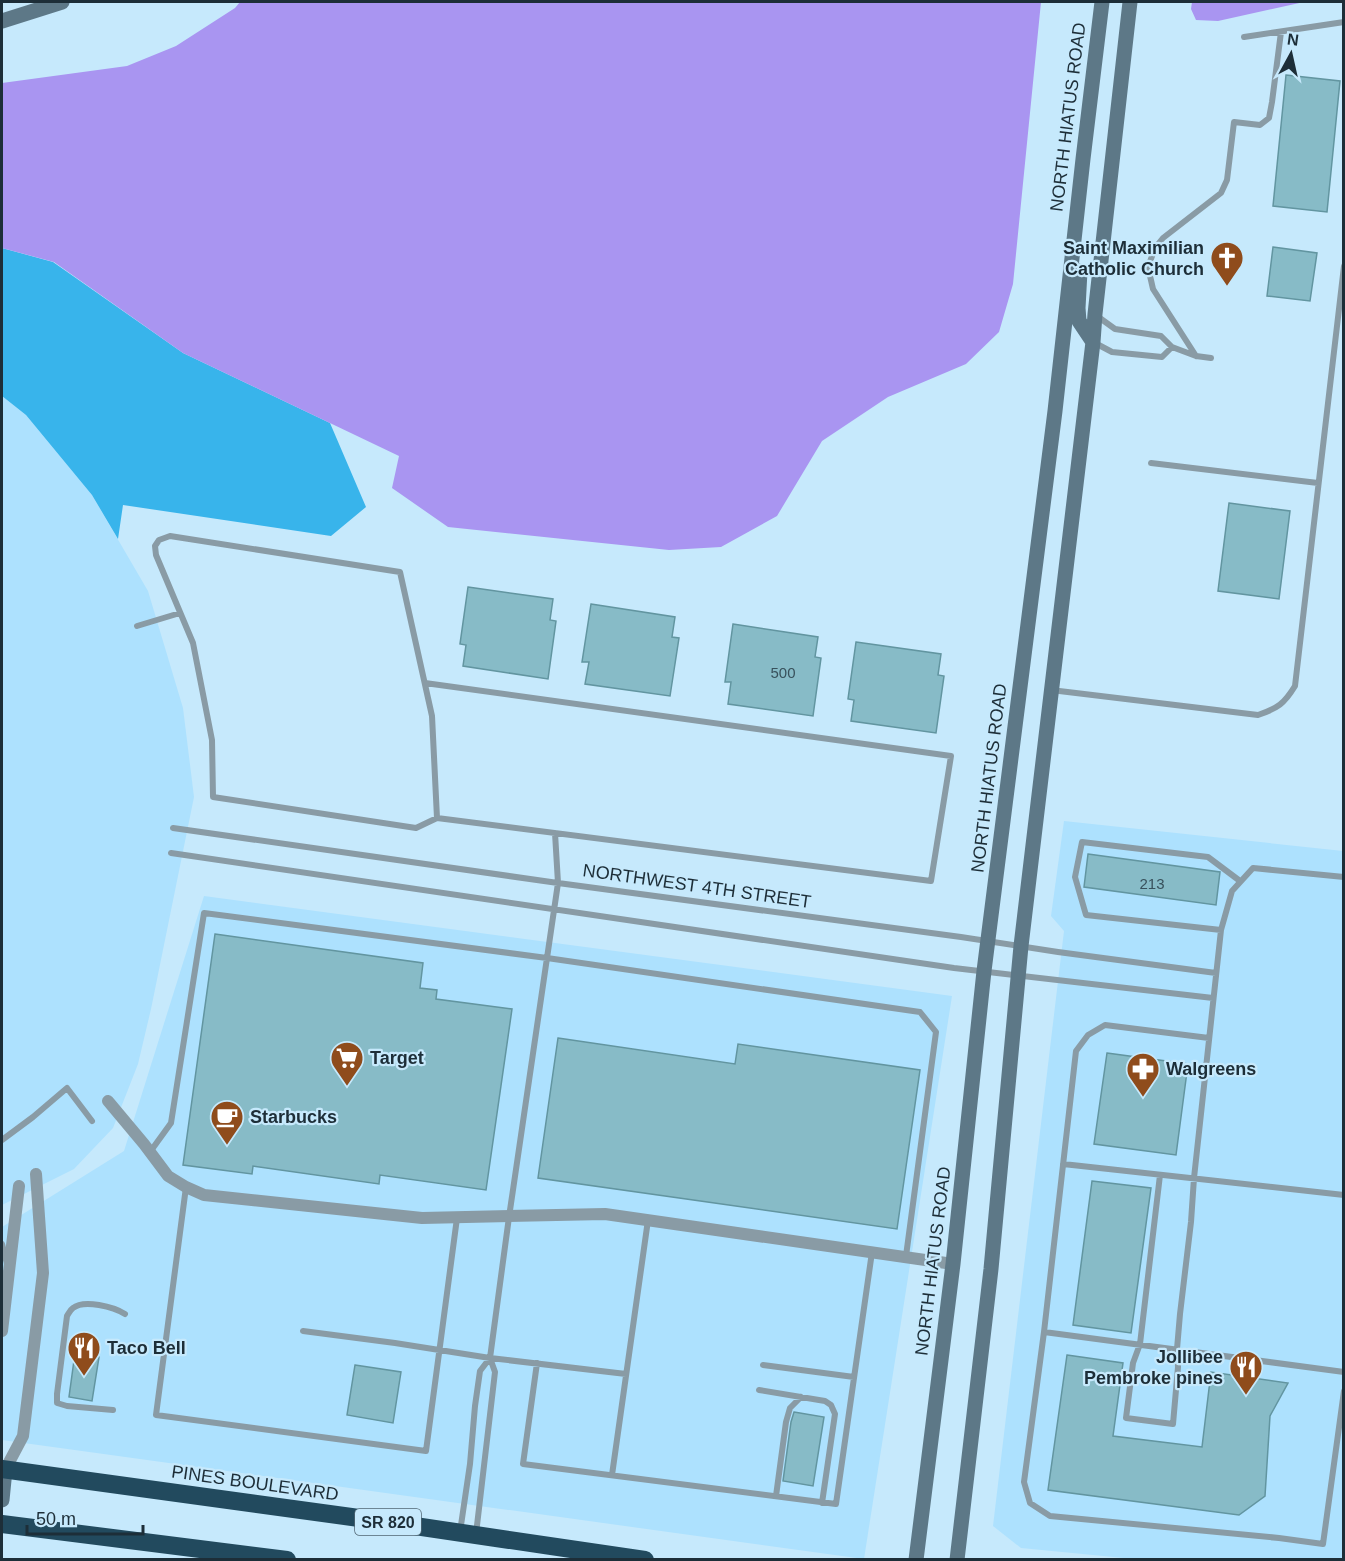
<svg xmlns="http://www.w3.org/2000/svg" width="1345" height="1561" font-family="Helvetica,sans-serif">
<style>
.built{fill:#ade1fe}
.forest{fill:#38b4eb}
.water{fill:#a995f1}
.building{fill:#87bbc7;stroke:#6295a0;stroke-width:1.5}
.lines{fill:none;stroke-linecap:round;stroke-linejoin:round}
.lane{stroke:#899ba5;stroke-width:6}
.street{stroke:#899ba5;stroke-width:12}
.secondary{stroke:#5d7887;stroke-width:15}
.highway{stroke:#224a5e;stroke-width:18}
.labels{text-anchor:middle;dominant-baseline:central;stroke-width:4.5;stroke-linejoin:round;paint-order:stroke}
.number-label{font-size:15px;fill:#38515c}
.shield{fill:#c6e9fc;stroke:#506673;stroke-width:1.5}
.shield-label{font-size:16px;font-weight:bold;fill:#1d2e38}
.street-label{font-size:18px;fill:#1d2e38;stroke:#c6e9fc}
.poi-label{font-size:18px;font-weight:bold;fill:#1d2e38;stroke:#c6e9fc;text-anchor:start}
</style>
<rect width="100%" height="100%" fill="#c6e9fc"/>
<path class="built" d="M2,396L26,415L92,495L148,591L183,708L194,797L151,1009L138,1064L113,1128L74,1169L2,1205Z
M1064,821L1343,851V1559H1134L1021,1548L993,1526L1064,931L1051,916Z
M204,896L952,996L864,1559L2,1440V1227L124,1151Z"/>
<path class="forest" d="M2,248L53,262L183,353L330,423L366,507L331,536L123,505L118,539L92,495L26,415L2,396Z"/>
<path class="water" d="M240,2H1041L1013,284L999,332L966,364L888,397L822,441L777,516L721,547L669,550L448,527L392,488L399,456L183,353L54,262L2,248V83L127,66L176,46L235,8Z
M1192,2H1304L1218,21L1196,20L1191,9Z"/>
<path class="building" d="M1286,75L1340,81L1327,212L1273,206Z
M1273,247L1317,253L1310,301L1267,296Z
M1229,503L1290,511L1279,599L1218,591Z
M468,587L553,599L550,620L556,621L548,679L463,666L466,645L460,644Z
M591,604L675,617L672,637L679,638L670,696L585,684L589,662H582Z
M733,624L818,637L815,657L821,658L813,716L728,704L731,682H725Z
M856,642L941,654L938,675L944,676L936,733L851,721L854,700L848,699Z
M1088,854L1220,872L1216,905L1084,887Z
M215,934L423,963L420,988L437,990L436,999L512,1009L486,1190L380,1175L379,1184L253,1166L252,1174L183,1165Z
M558,1038L735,1064L738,1044L920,1070L897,1229L538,1178Z
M1107,1053L1188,1064L1176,1155L1094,1144Z
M1092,1181L1151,1188L1131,1333L1073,1325Z
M75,1353L99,1357L92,1401L69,1397Z
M1067,1355L1123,1363L1113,1436L1202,1447L1211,1372L1288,1383L1270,1416L1265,1496L1239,1515L1048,1490Z
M355,1365L401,1372L393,1423L347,1415Z
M794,1412L824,1417L813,1486L783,1481L791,1422Z"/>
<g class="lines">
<path class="lane" d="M1244,37L1344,22
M1097,316L1115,329L1161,336L1172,347L1196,356L1211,358
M1095,343L1112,352L1162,357L1172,347
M1196,356L1153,289L1148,267L1155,248L1163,238L1221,193L1227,180L1234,122L1260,125L1269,118L1272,102L1281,32
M1151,463L1318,483
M137,626L180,613
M425,683L951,756L931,881L437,818L416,828L213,797L212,740L193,643L156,555L155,546L159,540L170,536L400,572L432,716L437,818
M1051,690L1258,715C1278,708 1284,704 1295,686L1344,266
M173,828L558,883L961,937L1058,952L1216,973
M171,853L954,968L1213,998
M1221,930L1086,915L1075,877L1082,842L1208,857L1240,881
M2,1140L33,1117L67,1088L92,1121
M150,1152L171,1123L204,913L547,958L920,1012L936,1032L906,1256
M1063,1164L1344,1195
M1160,1175L1140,1344L1133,1363L1126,1418L1173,1424L1178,1367L1177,1349L1180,1314L1191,1222L1194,1178L1221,930L1232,891L1253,868L1344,877
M186,1187L156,1415L426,1451L457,1218
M2,1244L7,1264
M303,1331L395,1343L490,1358L626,1374
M1044,1332L1076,1051L1088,1035L1105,1025L1209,1038
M537,1363L523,1464L836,1504L872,1252
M763,1365L854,1377
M1344,1372L1044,1332L1024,1482L1030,1503L1050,1516L1279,1538L1323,1544L1344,1391
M759,1390L825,1401L831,1405L835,1414L822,1503
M113,1410L67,1406L57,1403V1394L67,1316C69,1313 70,1310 73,1308C84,1299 114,1307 125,1314
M612,1475L648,1220
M776,1496L786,1422L790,1408L801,1397
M460,1532L470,1464L475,1406L480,1371L490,1358L509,1217L558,883L555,833
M476,1534L495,1372L490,1358"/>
<path class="street" d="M108,1101L144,1144L168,1176L186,1187L204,1195L422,1218L605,1214L953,1264
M2,1331L19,1186
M5,1470L23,1436L43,1273L36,1174"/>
<path class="secondary" d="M2,21L62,2
M1080,271L1078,308L1079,321L1093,342
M2,1500L5,1470
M916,1560L953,1264L984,971L1055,411L1083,159L1102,2
M957,1560L991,1269L1021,946L1093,342L1095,314L1130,2"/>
<path class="highway" d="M2,1469L388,1522L645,1560
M2,1524L287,1560"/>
</g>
<defs>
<g id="church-pin" transform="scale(1.725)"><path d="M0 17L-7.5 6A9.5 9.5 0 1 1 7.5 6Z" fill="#8f4c1c" stroke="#c6e9fc"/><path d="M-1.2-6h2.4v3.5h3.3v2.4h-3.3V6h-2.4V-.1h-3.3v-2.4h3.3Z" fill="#fff"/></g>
<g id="supermarket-pin" transform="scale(1.725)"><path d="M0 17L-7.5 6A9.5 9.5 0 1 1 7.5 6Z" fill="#8f4c1c" stroke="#c6e9fc"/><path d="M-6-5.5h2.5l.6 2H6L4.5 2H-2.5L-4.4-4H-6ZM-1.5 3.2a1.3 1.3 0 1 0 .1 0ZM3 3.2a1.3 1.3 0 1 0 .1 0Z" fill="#fff"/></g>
<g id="pharmacy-pin" transform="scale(1.725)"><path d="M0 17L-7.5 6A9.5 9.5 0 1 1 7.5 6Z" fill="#8f4c1c" stroke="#c6e9fc"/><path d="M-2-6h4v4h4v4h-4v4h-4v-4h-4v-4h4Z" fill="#fff"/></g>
<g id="cafe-pin" transform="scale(1.725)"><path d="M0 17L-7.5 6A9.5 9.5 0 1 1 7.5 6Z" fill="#8f4c1c" stroke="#c6e9fc"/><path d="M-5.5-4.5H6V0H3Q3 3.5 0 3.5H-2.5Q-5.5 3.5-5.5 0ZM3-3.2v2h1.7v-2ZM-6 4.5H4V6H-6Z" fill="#fff"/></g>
<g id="restaurant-pin" transform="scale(1.725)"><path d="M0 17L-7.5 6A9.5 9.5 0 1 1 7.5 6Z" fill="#8f4c1c" stroke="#c6e9fc"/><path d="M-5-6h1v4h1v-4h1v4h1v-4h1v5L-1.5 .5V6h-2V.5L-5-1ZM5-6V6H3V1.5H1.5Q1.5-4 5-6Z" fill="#fff"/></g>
</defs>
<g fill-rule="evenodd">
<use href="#church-pin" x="1227" y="258"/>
<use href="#supermarket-pin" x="347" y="1058"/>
<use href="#pharmacy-pin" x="1143" y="1069"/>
<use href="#cafe-pin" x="227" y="1117"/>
<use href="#restaurant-pin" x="84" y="1348"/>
<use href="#restaurant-pin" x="1246" y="1367"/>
</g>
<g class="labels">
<g class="number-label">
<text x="783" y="672">500</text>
<text x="1152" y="883">213</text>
</g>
<rect class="shield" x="355" y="1509" width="66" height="26" rx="4.5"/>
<g class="shield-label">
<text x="388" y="1522">SR 820</text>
</g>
<g class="street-label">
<text transform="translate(1068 117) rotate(-83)">NORTH HIATUS ROAD</text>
<text transform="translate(989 778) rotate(-83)">NORTH HIATUS ROAD</text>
<text transform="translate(697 886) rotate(8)">NORTHWEST 4TH STREET</text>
<text transform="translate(933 1261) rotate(-83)">NORTH HIATUS ROAD</text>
<text transform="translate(255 1483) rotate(8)">PINES BOULEVARD</text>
</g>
<g class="poi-label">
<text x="1204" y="248" text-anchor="end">Saint Maximilian<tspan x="1204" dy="21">Catholic Church</tspan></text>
<text x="370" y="1058">Target</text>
<text x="1166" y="1069">Walgreens</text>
<text x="250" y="1117">Starbucks</text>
<text x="107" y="1348">Taco Bell</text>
<text x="1223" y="1357" text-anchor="end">Jollibee<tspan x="1223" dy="21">Pembroke pines</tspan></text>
</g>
</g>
<rect width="1345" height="1561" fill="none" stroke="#1d2e38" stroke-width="6"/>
<g transform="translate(1291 54) rotate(8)" stroke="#c6e9fc" stroke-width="4.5" paint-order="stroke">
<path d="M0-4.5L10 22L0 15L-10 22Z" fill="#1d2e38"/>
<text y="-9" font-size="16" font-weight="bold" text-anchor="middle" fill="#1d2e38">N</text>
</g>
<path d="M27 1525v9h116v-9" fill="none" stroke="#1d2e38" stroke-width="3"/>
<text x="36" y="1525" font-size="18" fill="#1d2e38" stroke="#c6e9fc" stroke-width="4.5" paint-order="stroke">50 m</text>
</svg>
